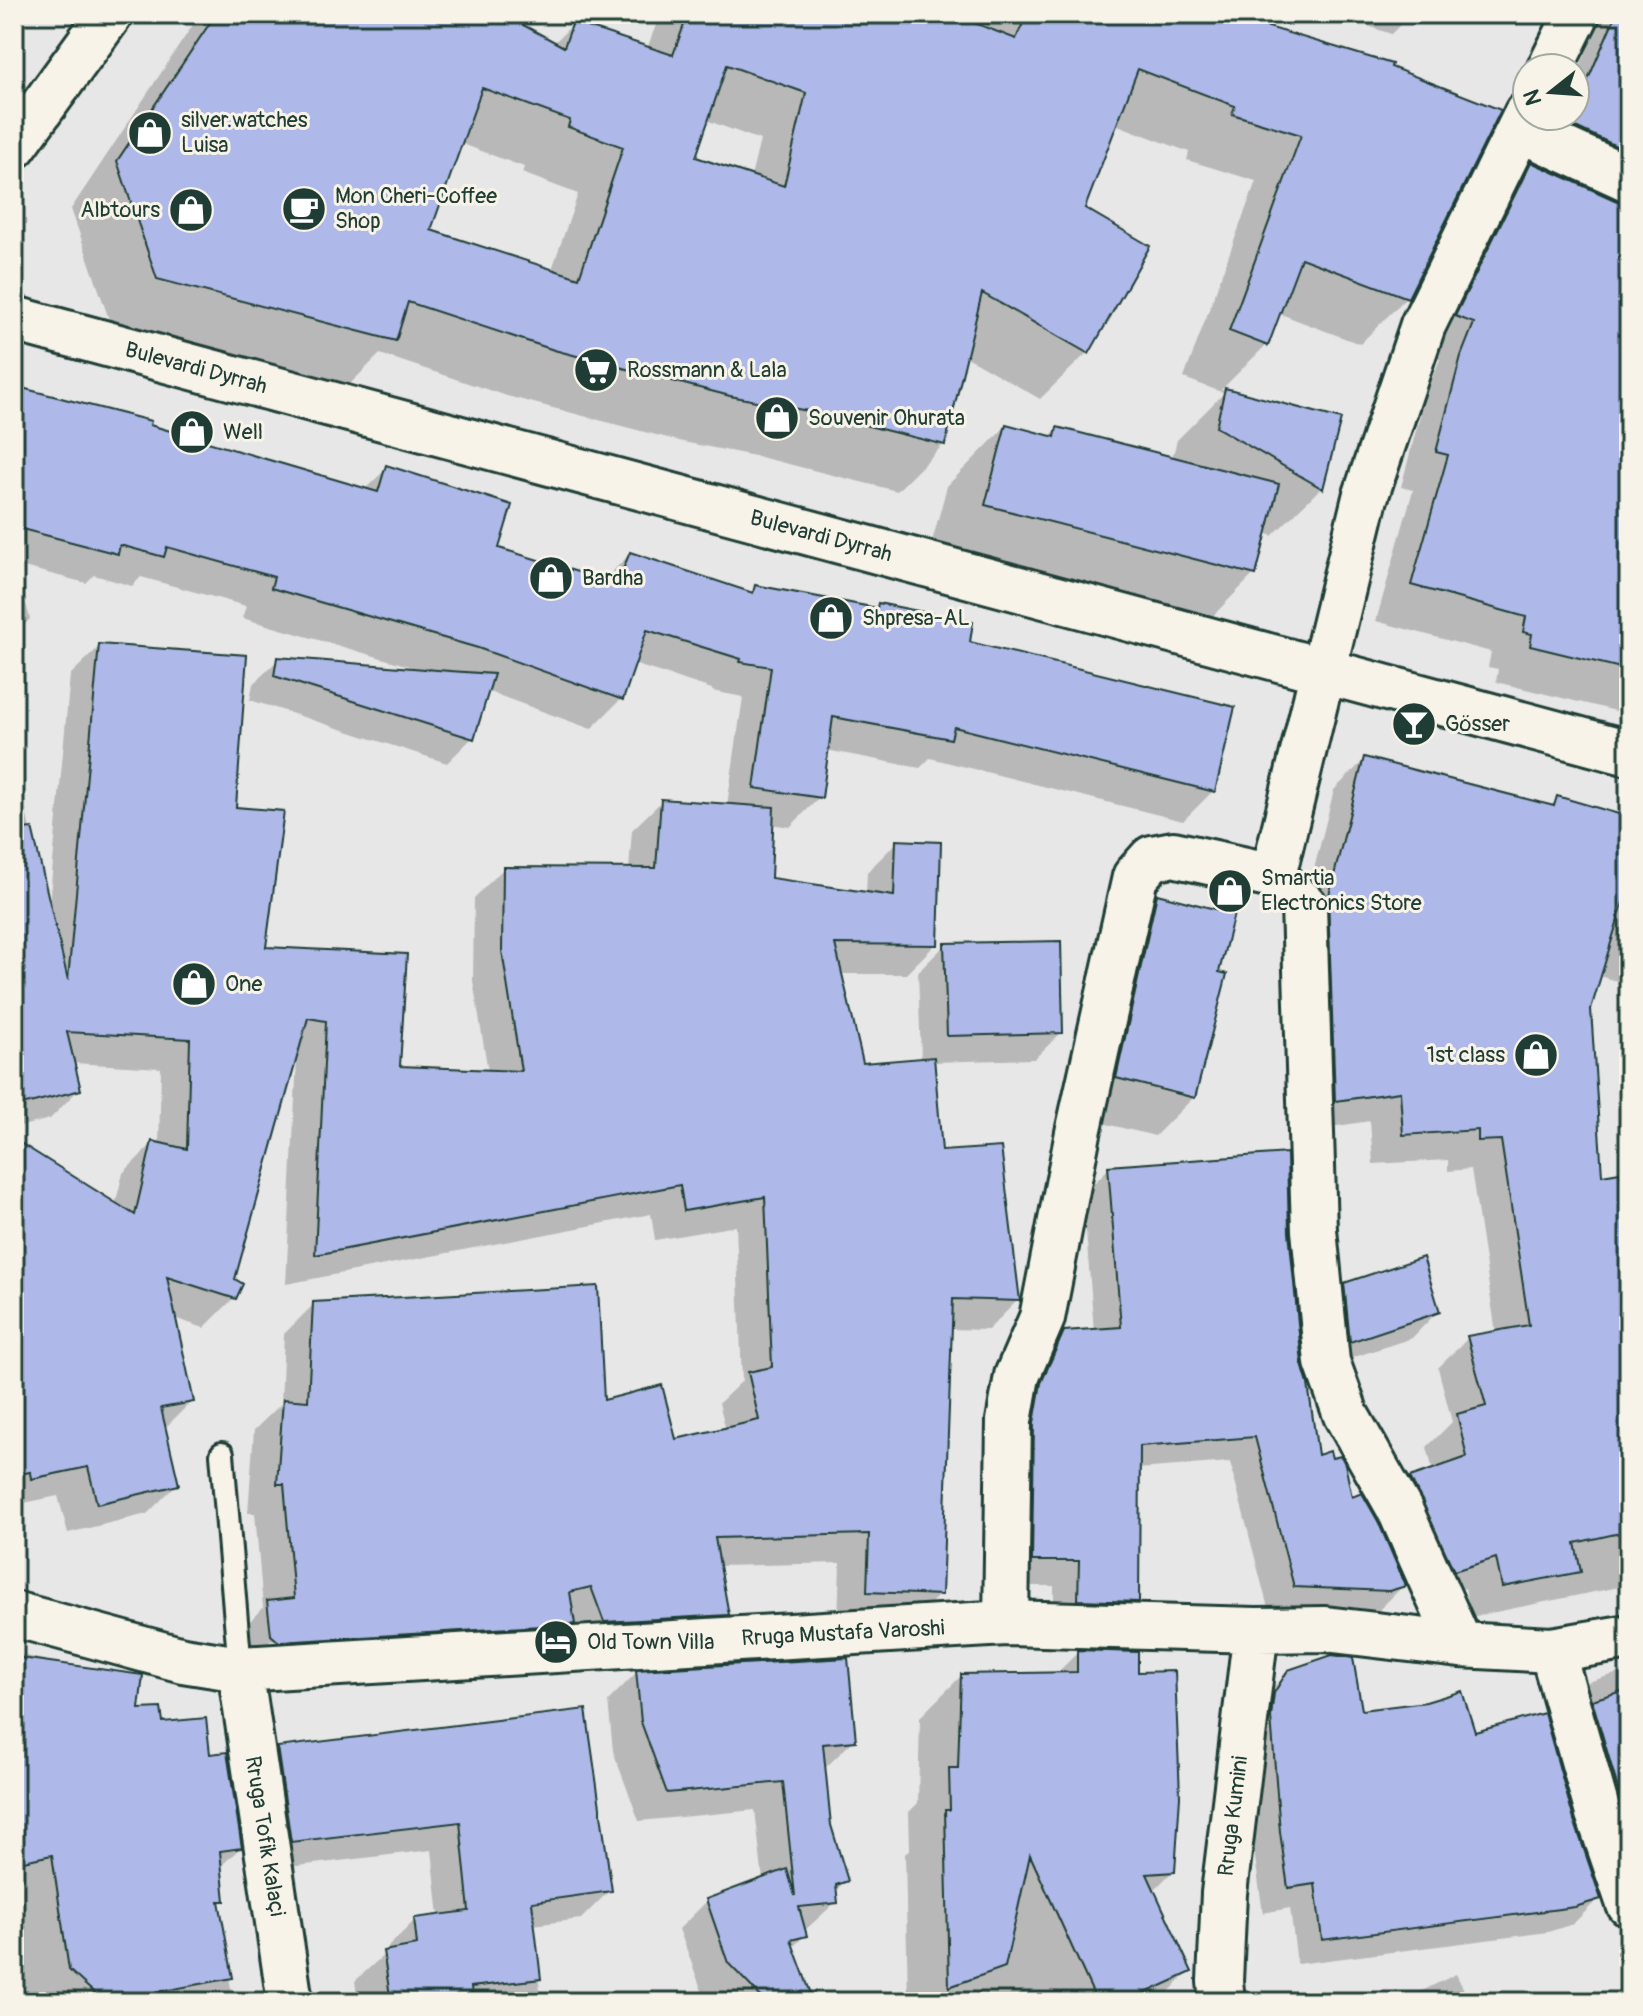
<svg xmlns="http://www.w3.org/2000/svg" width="1643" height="2016" font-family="Pangolin,sans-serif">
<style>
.shadow{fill:#0003;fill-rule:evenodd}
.building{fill:#aeb9e9;stroke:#1f3d34;stroke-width:2;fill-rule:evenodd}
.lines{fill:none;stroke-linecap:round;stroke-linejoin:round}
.lane-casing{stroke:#1f3d34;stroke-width:28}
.street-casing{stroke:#1f3d34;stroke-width:50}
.secondary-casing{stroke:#1f3d34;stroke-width:50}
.lane{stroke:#f7f3e8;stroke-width:22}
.street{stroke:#f7f3e8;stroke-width:44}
.secondary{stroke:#f7f3e8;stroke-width:44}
.labels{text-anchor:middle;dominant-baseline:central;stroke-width:6;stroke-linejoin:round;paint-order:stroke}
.poi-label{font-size:22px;fill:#1f3d34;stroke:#f7f3e8;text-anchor:start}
.street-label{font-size:22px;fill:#1f3d34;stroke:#f7f3e8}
</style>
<rect width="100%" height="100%" fill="#e8e7e8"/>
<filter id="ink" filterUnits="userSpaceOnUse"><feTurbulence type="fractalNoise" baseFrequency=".0125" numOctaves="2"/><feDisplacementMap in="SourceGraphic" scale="16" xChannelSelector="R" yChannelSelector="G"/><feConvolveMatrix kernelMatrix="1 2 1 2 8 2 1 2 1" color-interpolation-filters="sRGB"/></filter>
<g filter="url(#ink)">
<path class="shadow" d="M200,14H499L554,43L573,24L647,49L660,14H1238L1236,19L1407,297L1360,344L1278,313L1266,345L1221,390L1338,420L1321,488L1272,536L1265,532L1254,574L1195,634L926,564L947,486L1006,426L1049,437L1057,429L1172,459L1177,440L1224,393L1184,378L1256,181L1187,160L1189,152L1115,124L1082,209L1087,353L1040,399L965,356L944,444L897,491L760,457L683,442L507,396L380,354L348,386L111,325L71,209ZM706,120L760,140L751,177L694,158ZM460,143L524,167L522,173L578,194L551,272L429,231Z
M1333,14H1411L1391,34Z
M1603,14H1629V97L1575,78Z
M1575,121L1629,137V703L1620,712L1496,682L1498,669L1488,667L1491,652L1376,621L1413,490L1401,487L1426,393L1440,359L1421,352L1477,238L1513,202L1614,200L1603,191L1539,157Z
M14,388L364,490L387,468L496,550L602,582L630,554L749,594L756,587L874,610L878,606L967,643L1213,791L1183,821L930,758L920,768L826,750L820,797L790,827L771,824L769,880L866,894L867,872L897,842L936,944L906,974H840L861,1065L921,1060L918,972L945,945L1061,1033L1034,1059L933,1062L940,1153L1018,1300L988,1330L949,1329L940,1594L910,1624L838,1621L840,1563L718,1566L727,1614L697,1644L249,1670L238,1633L263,1608L255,1513H248L254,1430L281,1404L284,1334L314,1304L602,1403L675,1442L726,1430L719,1403L742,1381L736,1226L655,1240L651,1214L286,1284L297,1057L233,1280L234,1298L204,1328L174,1318L192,1401L164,1429L177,1484L147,1514L68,1533L58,1496L14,1505V1141L115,1205L123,1173L153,1143L159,1144L161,1068L73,1063L79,1089L50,1119L14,1128V763L49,906L70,675L100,646L233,809L264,949L398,1068L488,1071L473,981L474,898L503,869L629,870L632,830L662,801L727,805L743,697L712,691V689L633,664L621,699L591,729L487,691L472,738L447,763L250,700L253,684L278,660L416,668L242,618L246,606L141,577L132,586L94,575L86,583L16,565L30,619L14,635ZM542,1624V1628L270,1644L269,1640Z
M1365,759L1549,807L1558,799L1629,819V984L1599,976L1589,1008L1601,1177L1629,1173V1585L1471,1617L1465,1588L1424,1600L1380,1509L1411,1478L1433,1471L1427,1447L1452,1422L1438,1368L1468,1338L1496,1333L1471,1169L1448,1171V1160L1373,1164L1370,1121L1305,1131L1298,932L1334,790Z
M1157,896L1217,973L1194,1097L1155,1136L1078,1117L1119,935Z
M1109,1168L1287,1233L1300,1365L1316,1457L1350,1500L1404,1585L1378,1611L1362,1616L1269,1612L1230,1462L1138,1469L1137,1601L1111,1627L1054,1625V1586H1007L1039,1359L1065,1333L1094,1331L1083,1194Z
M1345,1285L1438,1311L1412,1338L1324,1367L1319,1311Z
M1078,1652L1136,1674L1173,1871L1153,1891L1189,1971L1159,2002H908L905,1854L910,1849L909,1812L918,1803L920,1717L961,1676L1055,1675Z
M14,1653L93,1672L137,1711L208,1757L240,1848L220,1867L223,1900L218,1905L233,2002H28L19,1944L14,1945Z
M1629,1670V1922L1618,1926L1589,1840L1554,1716L1588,1682Z
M637,1672L854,1740L824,1769L829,1825L846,1880L835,1891L836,1902L804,1931L805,1935L792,1948L812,2002H706L679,1929L707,1901L763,1881L755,1810L639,1821L613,1751L608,1701Z
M1289,1672L1360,1712L1474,1734L1572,1820L1599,1898L1573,1924L1548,1932L1297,1964L1290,1908L1263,1913L1255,1858L1246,1744L1262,1698Z
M585,1712L610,1890L581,1919L533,1925L541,2002H358L355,1981L387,1952L386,1949L415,1920L439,1917L432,1850L263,1870L249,1777L278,1748Z
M1456,1974L1470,2002H1400Z"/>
<path class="building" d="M216,14H503L564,47L573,22L673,55L688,14H951L1016,39L1027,14H1225L1392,64L1391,67L1501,110L1408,298L1301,258L1268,346L1229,331L1301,135L1232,114L1235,106L1138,69L1085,208L1150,246L1089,354L982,293L945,445L808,411L730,396L554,350L408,302L396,341L157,279L117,161ZM727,65L806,93L784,186L696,157ZM482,88L570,120L568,127L623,147L579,278L431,230Z
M1616,14H1629V152L1569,124L1572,116H1575V110Z
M1531,162L1619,202L1629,204V670L1530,646L1532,634L1523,632L1526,617L1411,585L1448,455L1436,452L1461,356L1474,323L1455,316Z
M14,386L151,421L150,425L378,492L386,465L512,505L499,548L617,584L630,552L753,593L755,585L877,608L878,603L973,622L970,642L1235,707L1215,792L954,727L951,739L833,717L822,798L754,788L771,667L740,662L741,659L647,630L623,700L478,648L271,588L274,577L167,547L164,557L120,545L118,554L14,527Z
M1225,388L1341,419L1323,489L1216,427Z
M1006,424L1055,437L1057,427L1279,484L1256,575L985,505Z
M99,644L247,655L236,807L284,811L266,947L407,954L400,1066L521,1071L502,951L503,867L656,868L661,799L774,807L771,878L894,896L896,840L941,842L938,945L835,944L863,1063L934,1057L942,1151L1001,1147L1020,1301L953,1299L942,1595L867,1592L869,1534L715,1538L729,1615L604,1622L591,1587L570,1592L575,1624L279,1642L271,1635L267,1601L294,1598L284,1484H277L283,1399L308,1401L313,1302L598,1286L604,1400L662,1385L676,1439L759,1420L748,1372L772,1367L765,1197L684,1211L680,1185L315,1255L326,1021L308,1018L235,1279L243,1284L236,1299L167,1277L194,1402L161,1408L179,1485L97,1504L88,1467L31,1479L30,1472L14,1475V1139L135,1215L152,1141L187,1149L190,1039L67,1032L81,1090L14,1107V830L32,828L68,980Z
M277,657L450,671L494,674L474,739L274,676Z
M1364,757L1554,806L1557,796L1629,817V883L1591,1009L1602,1175L1620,1172L1629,1230V1531L1575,1543L1581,1572L1502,1587L1496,1558L1454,1571L1410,1477L1467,1457L1457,1414L1486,1406L1467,1336L1529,1325L1501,1140L1478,1141V1130L1403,1135L1400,1092L1335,1101L1328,899Z
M1157,894L1234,914L1219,972L1227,974L1195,1098L1116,1078Z
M1061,941L1063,1033L947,1036L944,943Z
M1287,1153L1289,1232L1302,1364L1308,1384L1318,1455L1330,1451L1332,1458L1341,1456L1345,1464L1352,1497L1362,1493L1378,1521L1406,1586L1389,1591L1294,1587L1255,1437L1140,1446L1139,1602L1078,1600L1079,1561H1032L1034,1423L1041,1383L1064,1331L1121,1327L1108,1166Z
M1423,1257L1440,1312L1350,1342L1344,1283Z
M1077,1650L1138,1652V1672L1175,1671L1180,1796L1175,1872L1147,1874L1192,1972L1126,2002H1097L1030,1855L1005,1967L949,1987L945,1810H950L949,1768H958L961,1674L1077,1672Z
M1332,1655L1353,1658L1362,1710L1426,1702L1462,1691L1475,1732L1544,1713L1574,1820L1601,1899L1575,1907L1322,1940L1315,1884L1288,1888L1280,1832L1271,1717L1274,1693L1288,1670Z
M14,1657L143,1675L139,1709L161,1708L163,1722L206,1718L210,1754L227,1752L242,1848L220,1851L225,1901H219L233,1978L104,2002L69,1970L52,1855L14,1863Z
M848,1658L856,1741L823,1744L831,1825L848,1881L836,1885L838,1903L799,1907L807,1936L791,1940L814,2002H766L728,1963L706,1899L787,1869L795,1896L783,1782L667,1793L641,1722L636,1670Z
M1629,1689V1826L1592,1700Z
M586,1709L612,1891L532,1902L541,1979L471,1987L473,2002H391L383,1951L417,1945L414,1918L469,1911L460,1822L291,1842L277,1747Z"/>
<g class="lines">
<g class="lane-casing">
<path id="lane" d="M222,1454L240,1669"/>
</g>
<g class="street-casing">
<path id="street" d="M1550,68L1577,14
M1519,129L1629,179
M14,319L1629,753
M14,1614L183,1660L240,1669L1006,1623L1256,1630L1325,1629L1460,1645L1552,1650L1629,1637
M1006,1623L1009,1421L1017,1376L1042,1318L1078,1133L1135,877L1152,858L1173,854L1273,876
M1460,1645L1400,1510L1346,1415L1327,1362L1314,1230L1304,905L1273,876L1365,498L1423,325L1527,113
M1552,1650L1598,1813L1629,1904
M240,1669L290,2002
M1222,2002L1220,1981L1224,1893L1256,1630"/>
</g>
<g class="secondary-casing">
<path id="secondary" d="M14,146L110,14"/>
</g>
<use href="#lane" class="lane"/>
<use href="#street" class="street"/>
<use href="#secondary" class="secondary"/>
</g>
</g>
<defs>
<g id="shop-disc" transform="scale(2.3)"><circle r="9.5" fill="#1f3d34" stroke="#f7f3e8"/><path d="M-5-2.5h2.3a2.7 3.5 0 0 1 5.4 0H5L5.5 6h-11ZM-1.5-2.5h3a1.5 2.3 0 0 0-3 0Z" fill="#fff"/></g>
<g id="cafe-disc" transform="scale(2.3)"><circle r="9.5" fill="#1f3d34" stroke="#f7f3e8"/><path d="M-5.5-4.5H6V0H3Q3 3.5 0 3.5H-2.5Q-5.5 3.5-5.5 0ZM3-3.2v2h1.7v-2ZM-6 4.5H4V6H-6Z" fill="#fff"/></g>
<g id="supermarket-disc" transform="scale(2.3)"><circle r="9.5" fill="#1f3d34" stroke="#f7f3e8"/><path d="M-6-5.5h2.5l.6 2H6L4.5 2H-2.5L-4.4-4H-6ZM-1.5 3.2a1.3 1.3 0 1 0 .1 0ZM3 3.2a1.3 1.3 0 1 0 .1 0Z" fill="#fff"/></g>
<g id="bar-disc" transform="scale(2.3)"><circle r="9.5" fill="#1f3d34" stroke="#f7f3e8"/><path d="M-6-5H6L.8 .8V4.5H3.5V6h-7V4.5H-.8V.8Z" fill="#fff"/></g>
<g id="hotel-disc" transform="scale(2.3)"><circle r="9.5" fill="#1f3d34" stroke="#f7f3e8"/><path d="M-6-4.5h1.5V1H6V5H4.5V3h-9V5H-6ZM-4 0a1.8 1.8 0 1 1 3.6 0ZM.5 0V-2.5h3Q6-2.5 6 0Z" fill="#fff"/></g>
</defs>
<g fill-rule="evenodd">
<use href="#shop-disc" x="150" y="133"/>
<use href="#cafe-disc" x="304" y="209"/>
<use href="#shop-disc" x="191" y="210"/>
<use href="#supermarket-disc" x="596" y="370"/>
<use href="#shop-disc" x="777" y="418"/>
<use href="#shop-disc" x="192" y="432"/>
<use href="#shop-disc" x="551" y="578"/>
<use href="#shop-disc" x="831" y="618"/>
<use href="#bar-disc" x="1414" y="724"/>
<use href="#shop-disc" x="1230" y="891"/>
<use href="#shop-disc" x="194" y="984"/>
<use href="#shop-disc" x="1536" y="1055"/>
<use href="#hotel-disc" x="556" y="1642"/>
</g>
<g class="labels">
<g class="poi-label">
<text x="181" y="120">silver.watches<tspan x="181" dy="25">Luisa</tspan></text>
<text x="335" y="196">Mon Cheri-Coffee<tspan x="335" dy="25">Shop</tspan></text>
<text x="160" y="210" text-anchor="end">Albtours</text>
<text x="627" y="370">Rossmann &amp; Lala</text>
<text x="808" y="418">Souvenir Ohurata</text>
<text x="223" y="432">Well</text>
<text x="582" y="578">Bardha</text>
<text x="862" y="618">Shpresa-AL</text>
<text x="1445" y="724">Gösser</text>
<text x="1261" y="878">Smartia<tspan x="1261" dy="25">Electronics Store</tspan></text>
<text x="225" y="984">One</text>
<text x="1505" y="1055" text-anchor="end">1st class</text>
<text x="587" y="1642">Old Town Villa</text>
</g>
<g class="street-label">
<text transform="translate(196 368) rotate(15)">Bulevardi Dyrrah</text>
<text transform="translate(821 536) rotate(15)">Bulevardi Dyrrah</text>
<text transform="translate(843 1633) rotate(-3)">Rruga Mustafa Varoshi</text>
<text transform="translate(1233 1816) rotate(-83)">Rruga Kumini</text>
<text transform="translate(265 1836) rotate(81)">Rruga Tofik Kalaçi</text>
</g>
</g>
<rect width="1643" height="2016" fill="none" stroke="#f7f3e8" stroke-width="48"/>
<rect x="24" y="24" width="1595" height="1968" fill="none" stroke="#1f3d34" stroke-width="3" filter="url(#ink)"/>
<g transform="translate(1551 92) rotate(253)"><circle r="38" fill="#f7f3e8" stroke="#a1aaa0" stroke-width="2"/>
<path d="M0-6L14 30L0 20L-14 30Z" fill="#1f3d34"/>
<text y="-12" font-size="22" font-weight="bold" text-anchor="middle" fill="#1f3d34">N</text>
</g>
</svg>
